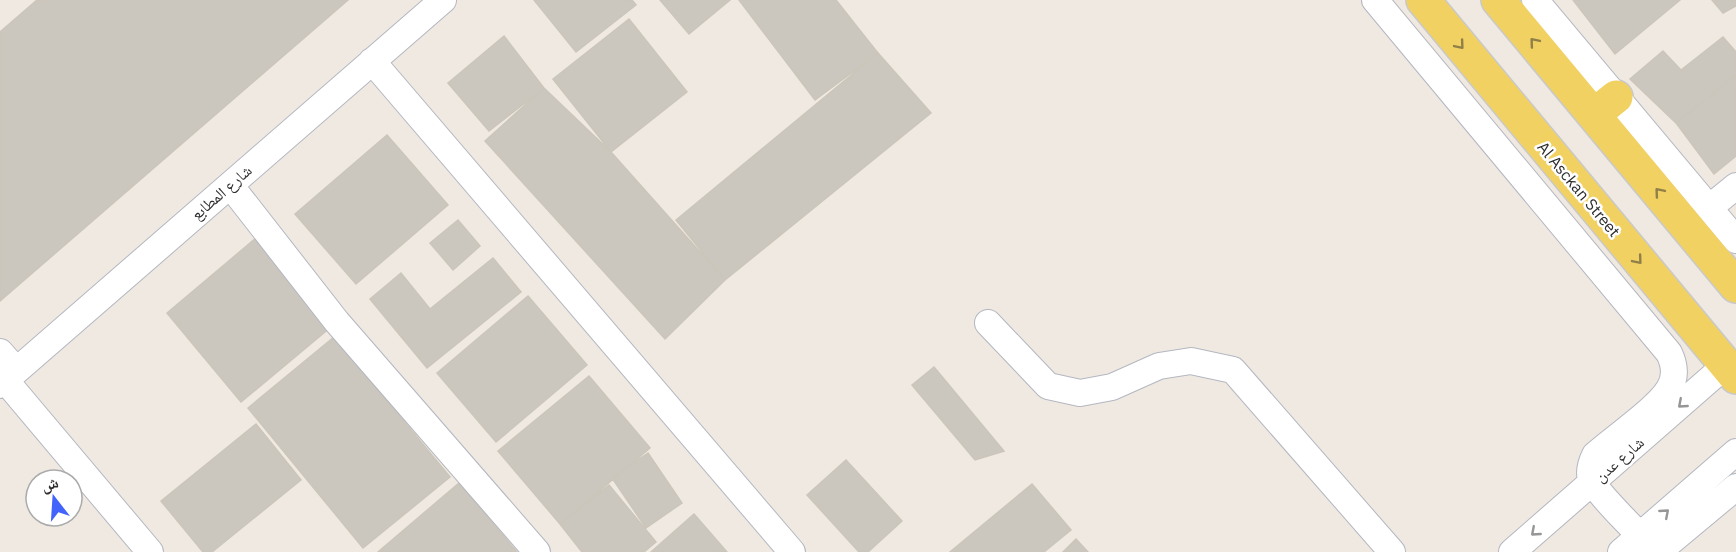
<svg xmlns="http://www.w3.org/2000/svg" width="1736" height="552" font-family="'IBM Plex Sans','Noto Naskh Arabic',sans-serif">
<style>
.building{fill:#cbc7bf;stroke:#cbc5ba;stroke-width:1.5}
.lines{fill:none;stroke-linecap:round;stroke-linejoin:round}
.minor-casing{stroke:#b4b7c1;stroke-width:28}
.major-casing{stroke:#c9c9c9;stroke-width:36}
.minor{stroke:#fff;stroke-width:26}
.major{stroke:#f2d163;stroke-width:33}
.oneway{stroke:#908048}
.oneway2{stroke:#969696}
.labels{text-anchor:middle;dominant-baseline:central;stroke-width:5;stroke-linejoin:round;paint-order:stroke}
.street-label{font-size:16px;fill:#2e2e2e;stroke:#fff}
</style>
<rect width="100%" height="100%" fill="#efe9e1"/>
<path class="building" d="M37,0H348L0,301V32Z
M534,0H632L636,5L576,52Z
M660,0H730L689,34Z
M739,0H836L878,53L815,100Z
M1573,0H1680L1615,54Z
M1712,0H1736V6L1723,13Z
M629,19L687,92L611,152L553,79Z
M504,36L544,88L489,131L448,83Z
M1723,37L1736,52V75L1676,123L1630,79L1663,51L1681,70Z
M878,53L931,113L725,280L676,220Z
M1736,75V156L1714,174L1676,123Z
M544,88L611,152L725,280L665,339L485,141Z
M387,135L448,205L356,284L295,214Z
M458,220L480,246L453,270L430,243Z
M262,233L337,322L241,402L167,313Z
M493,258L521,292L427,368L370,299L401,273L430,309Z
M528,296L587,365L496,442L437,373Z
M334,337L450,477L363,548L248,408Z
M934,367L1004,451L975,460L912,385Z
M589,376L650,448L560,524L498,451Z
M256,424L301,480L212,552H203L161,501Z
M648,453L682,503L646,528L612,478Z
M846,460L902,521L868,552H859L807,495Z
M459,483L517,552H378Z
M1032,484L1071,530L1044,552H950Z
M609,485L656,542L644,552H582L560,524Z
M694,514L727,552H651Z
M1076,539L1088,552H1063Z"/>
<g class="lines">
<g class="minor-casing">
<path id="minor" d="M1375,0L1669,353C1675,365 1676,378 1669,389C1657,409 1614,438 1595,455C1591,463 1588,473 1592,481C1596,491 1647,545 1656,548L1664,547L1736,487
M1535,0L1736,240
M372,61L792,552
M230,185L337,322L537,552
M1709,208L1736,186
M988,323L1048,386L1080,393L1112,387L1159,366L1191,361L1233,370L1392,552
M0,352L16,370
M5,380L150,552
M0,385L443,0
M1512,552L1726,365
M1621,552L1736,452"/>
</g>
<g class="major-casing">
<path id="major" d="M1423,0L1736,377
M1498,0L1736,286
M1595,114L1616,97"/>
</g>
<use href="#minor" class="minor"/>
<use href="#major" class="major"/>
</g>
<defs><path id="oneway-chevron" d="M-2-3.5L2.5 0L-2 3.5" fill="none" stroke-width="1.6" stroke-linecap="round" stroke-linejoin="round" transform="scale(1.5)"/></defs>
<g class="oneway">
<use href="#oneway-chevron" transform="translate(1534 42) rotate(-130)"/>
<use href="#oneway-chevron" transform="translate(1460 45) rotate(50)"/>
<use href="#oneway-chevron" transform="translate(1659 192) rotate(-130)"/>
<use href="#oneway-chevron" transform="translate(1638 260) rotate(50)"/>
</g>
<g class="oneway2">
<use href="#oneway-chevron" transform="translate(1682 404) rotate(139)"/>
<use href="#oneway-chevron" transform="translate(1665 513) rotate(-41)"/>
<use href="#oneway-chevron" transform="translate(1535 532) rotate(139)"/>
</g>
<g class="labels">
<g class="street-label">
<text transform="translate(1579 189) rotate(50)">Al Asckan Street</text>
<text transform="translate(221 192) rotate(-41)">شارع المطابع</text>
<text transform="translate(1619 459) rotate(-41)">شارع عدن</text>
</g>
</g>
<g transform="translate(54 498) rotate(343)"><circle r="28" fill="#ffffff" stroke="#ababab" stroke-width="1.5"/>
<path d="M0-4.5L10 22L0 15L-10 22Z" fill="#4264fb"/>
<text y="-9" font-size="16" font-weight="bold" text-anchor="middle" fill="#2e2e2e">ش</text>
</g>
</svg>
